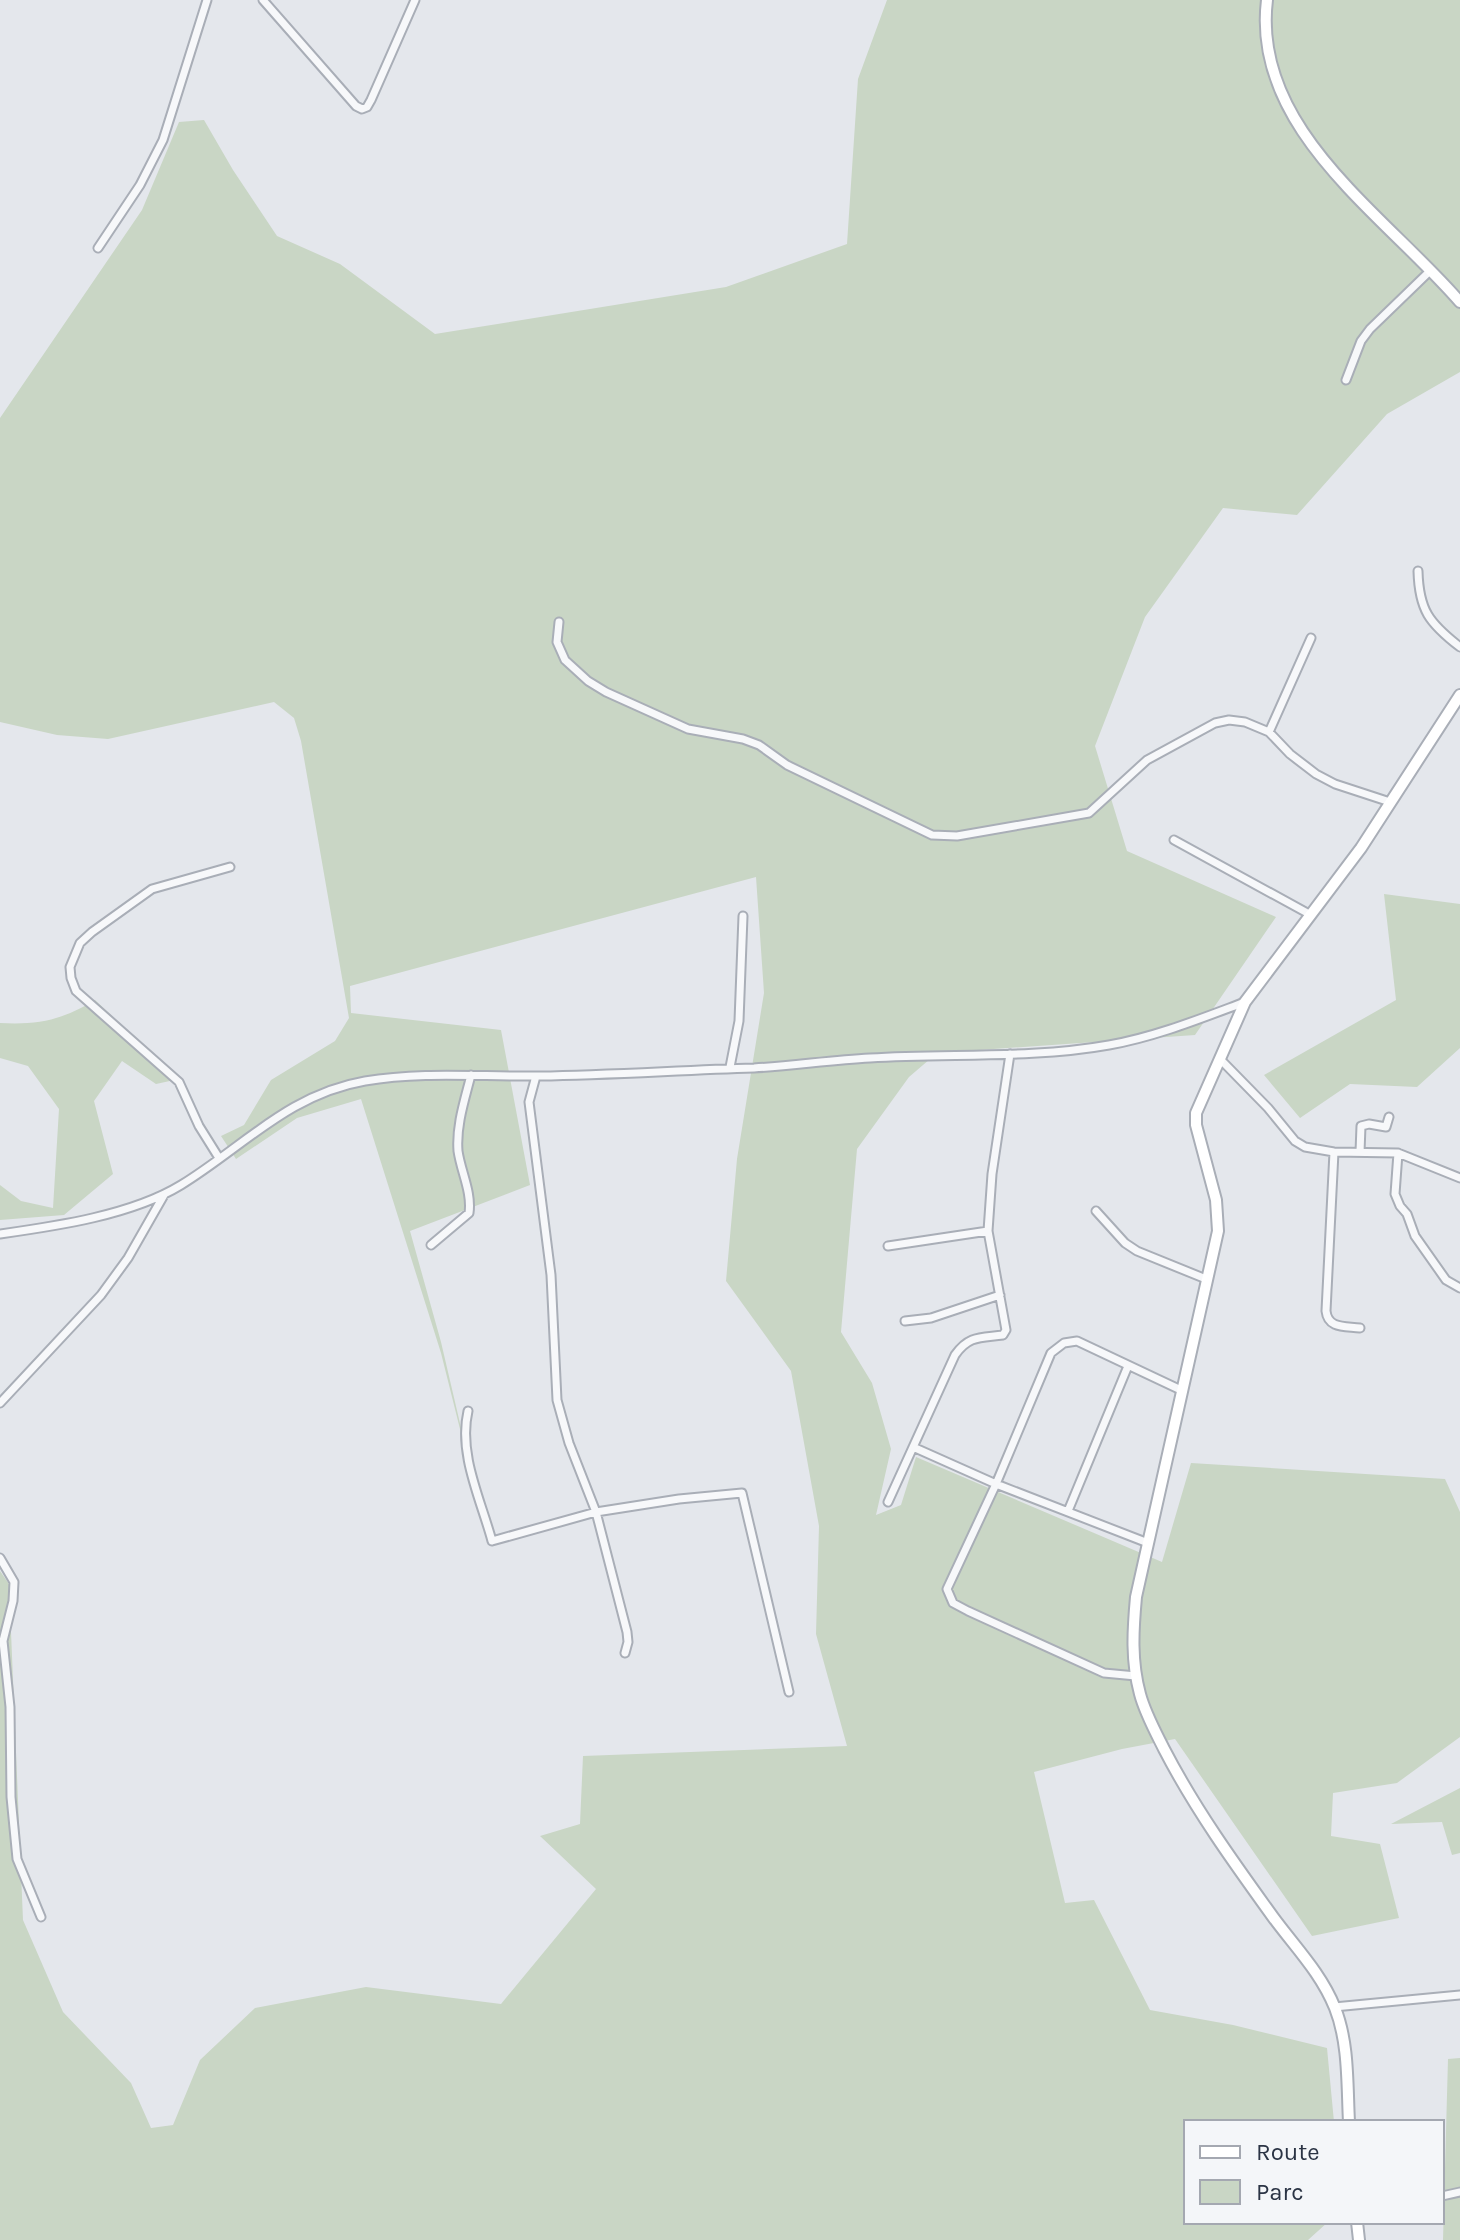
<svg xmlns="http://www.w3.org/2000/svg" width="1460" height="2240" font-family="Karla,sans-serif">
<style>
.green{fill:#c9d6c5}
.lines{fill:none;stroke-linecap:round;stroke-linejoin:round}
.street-casing{stroke:#a9aeb7;stroke-width:11}
.secondary-casing{stroke:#a9aeb7;stroke-width:14}
.street{stroke:#f7f8fa;stroke-width:7}
.secondary{stroke:#fff;stroke-width:10}
</style>
<rect width="100%" height="100%" fill="#e4e7ec"/>
<path class="green" d="M887,0H1460V372L1387,414L1297,515L1223,508L1145,617L1095,746L1127,851L1276,917L1195,1035L937,1053L909,1077L857,1149L841,1332L872,1383L891,1449L876,1515L901,1505L916,1457L1162,1562L1191,1463L1445,1479L1460,1512V1737L1397,1783L1333,1793L1331,1836L1380,1844L1399,1918L1312,1936L1175,1739L1122,1749L1034,1772L1065,1903L1094,1900L1150,2010L1233,2025L1327,2048L1334,2122H1186V2222H1328L1308,2240H0V1571L9,1584L23,1920L63,2012L131,2083L151,2128L173,2125L200,2060L255,2008L366,1987L501,2004L596,1889L540,1836L580,1824L583,1756L847,1746L816,1634L819,1526L791,1371L726,1281L737,1159L764,993L756,877L350,986L351,1013L501,1030L530,1185L410,1231L441,1342L480,1509L441,1353L361,1099L297,1118L236,1159L221,1136L244,1125L271,1080L335,1041L349,1018L301,741L294,718L274,702L108,739L57,735L0,722V418L142,210L179,122L204,120L233,170L277,236L340,264L435,334L726,287L847,244L858,79Z
M1384,894L1460,904V1048L1417,1087L1350,1084L1300,1118L1264,1075L1396,1000Z
M95,1000L179,1079L156,1084L122,1061L94,1101L113,1174L64,1215L0,1220V1185L21,1201L53,1208L59,1109L28,1066L0,1058V1023C39,1025 62,1020 95,1000Z
M1460,1788V1853L1452,1855L1442,1822L1391,1824Z
M1460,2058V2240H1443L1448,2059Z"/>
<g class="lines">
<g class="street-casing">
<path id="street" d="M263,0L356,106L362,109L367,107L371,100L415,0
M98,248L140,185L163,140L207,0
M1346,380L1361,341L1370,329L1431,270
M1418,571C1419,610 1429,623 1460,647
M559,622L557,642L565,660L588,681L606,692L688,729L743,739L759,745L787,765L932,835L957,836L1089,813L1147,760L1215,723L1229,720L1245,722L1269,732L1290,754L1316,774L1335,784L1390,802
M1269,732L1311,638
M1174,840L1311,915
M1221,1060L1268,1108L1295,1141L1305,1147L1334,1152L1398,1153L1460,1178
M730,1067L739,1021L743,916
M536,1076L529,1102L551,1275L557,1400L569,1443L596,1512L627,1632L628,1642L625,1653
M1334,1152L1326,1311C1328,1329 1345,1326 1360,1328
M1360,1152L1361,1126L1369,1124L1386,1127L1389,1117
M1398,1153L1395,1194L1400,1206L1407,1214L1415,1236L1446,1280L1460,1288
M219,1158L199,1126L179,1082L76,991L71,978L70,967L80,943L92,932L152,889L230,867
M1096,1211L1125,1243L1137,1251L1206,1279
M0,1234C57,1226 132,1215 181,1185C243,1147 289,1094 365,1081C423,1071 481,1077 540,1076C611,1075 683,1070 754,1068C792,1066 831,1060 870,1058C950,1053 1031,1059 1109,1045C1155,1037 1202,1018 1245,1002
M431,1245L469,1213C472,1192 461,1172 458,1151C456,1125 465,1099 471,1075
M888,1246L988,1231
M905,1321L931,1318L1000,1295
M0,1403L101,1295L128,1258L164,1195
M468,1411C458,1454 481,1500 492,1541L596,1512L679,1499L742,1493L789,1692
M913,1447L996,1484L1148,1543
M888,1502L955,1355C969,1335 981,1338 1003,1335L1006,1330L988,1231L992,1174L1010,1054
M1068,1511L1128,1366
M0,1558L14,1582L13,1601L3,1641L10,1707L11,1797L17,1859L41,1917
M1136,1676L1104,1673L968,1611L953,1603L947,1589L996,1484L1051,1353L1064,1343L1077,1341L1183,1391
M1334,2007L1460,1995
M1442,2196L1460,2192"/>
</g>
<g class="secondary-casing">
<path id="secondary" d="M1267,0C1251,129 1385,215 1460,302
M1349,2122C1347,2085 1349,2043 1335,2008C1321,1973 1295,1947 1273,1917C1234,1863 1195,1809 1164,1749C1155,1731 1145,1713 1140,1694C1131,1661 1133,1630 1136,1597L1218,1231L1216,1200L1196,1125V1113L1245,1002L1361,848L1460,695
M1357,2222L1359,2240"/>
</g>
<use href="#street" class="street"/>
<use href="#secondary" class="secondary"/>
</g>
<rect x="1184" y="2120" width="260" height="104" fill="#f4f6f9" stroke="#a4a8b1" stroke-width="2"/>
<rect x="1200" y="2146" width="40" height="12" fill="#ffffff" stroke="#a4a8b1" stroke-width="2"/>
<text x="1256" y="2160" font-size="24" fill="#2b3445">Route</text>
<rect x="1200" y="2180" width="40" height="24" fill="#c9d6c5" stroke="#a4a8b1" stroke-width="2"/>
<text x="1256" y="2200" font-size="24" fill="#2b3445">Parc</text>
</svg>
